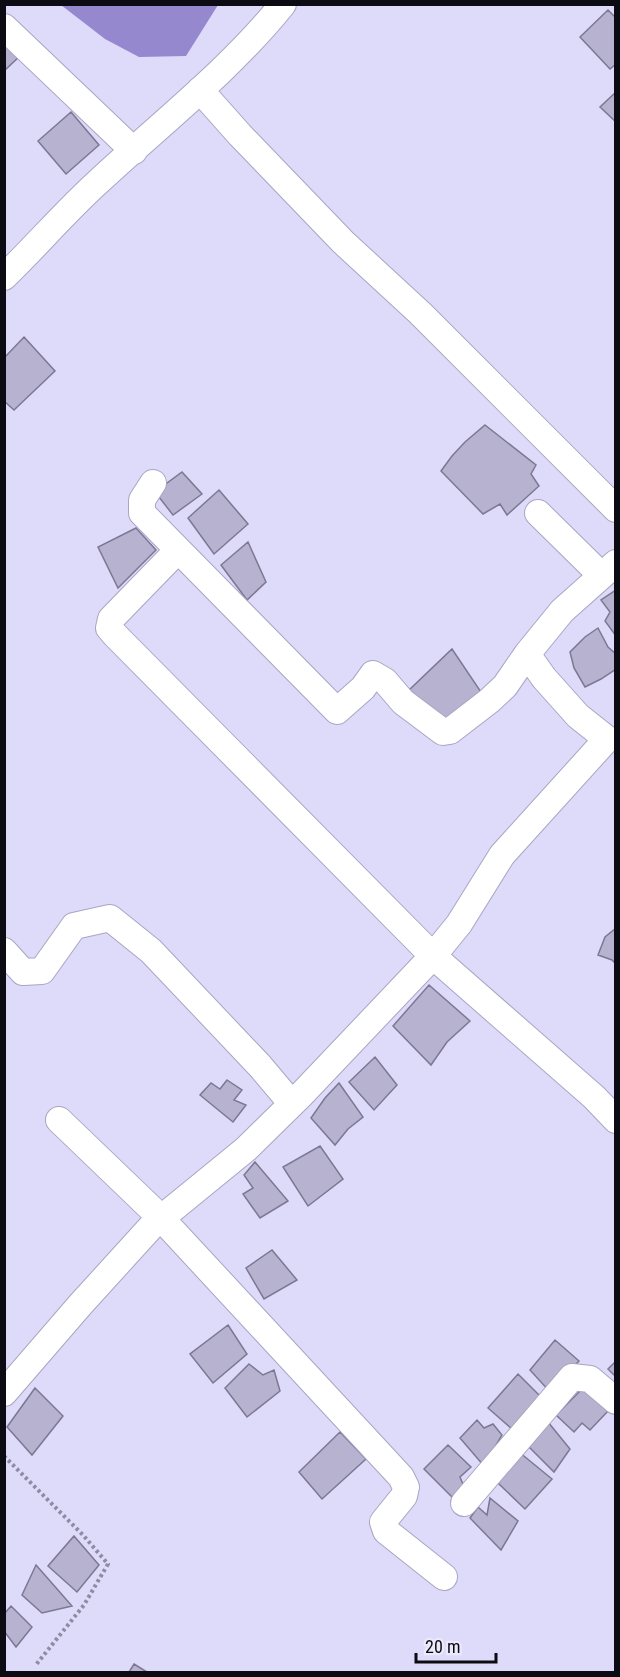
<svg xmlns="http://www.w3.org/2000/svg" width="620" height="1677" font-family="'Roboto Condensed',sans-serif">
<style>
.water{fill:#9588cf}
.building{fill:#b6b2cf;stroke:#7c7893;stroke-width:1.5}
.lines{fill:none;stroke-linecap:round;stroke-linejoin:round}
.street-casing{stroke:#a9a5c3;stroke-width:28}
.path{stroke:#8e8ba2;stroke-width:4;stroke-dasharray:3 3;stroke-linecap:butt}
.street{stroke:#fff;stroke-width:26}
</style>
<rect width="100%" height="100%" fill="#dedaf9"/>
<path class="water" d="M61,5H218L186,56L139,57L105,39Z"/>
<path class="building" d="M608,10L616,18V64L610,69L580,37Z
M4,39L21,55L4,71Z
M616,92V122L600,107Z
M71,112L99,145L66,174L38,141Z
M24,337L55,371L14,410L4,401V358Z
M485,425L536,465L531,474L539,486L507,515L500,504L483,514L441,471L452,456L465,442Z
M182,472L202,494L173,515L155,492Z
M219,490L248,524L214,554L188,518Z
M136,528L156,550L118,588L98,547Z
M248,542L266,582L247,600L221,565Z
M616,590V636L605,621L610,612L601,600Z
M598,628L608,647L616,654V669L601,679L585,687L574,668L570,652L585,637Z
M452,649L481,692L445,723L407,692Z
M616,928V964L612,960L598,955L605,937Z
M429,985L470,1021L447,1042L431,1065L393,1026Z
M375,1057L397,1085L374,1110L349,1082Z
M227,1080L242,1090L234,1100L246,1105L233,1122L200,1095L211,1083L220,1089Z
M339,1083L363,1117L348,1129L335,1145L311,1118L325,1098Z
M320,1146L343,1179L308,1206L283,1167Z
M255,1162L288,1201L260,1218L243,1194L253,1188L244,1175Z
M272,1250L297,1280L264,1299L246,1268Z
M228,1325L247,1354L213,1383L190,1354Z
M555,1340L579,1361L550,1392L530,1370Z
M616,1361V1377L608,1369Z
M249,1364L263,1375L274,1370L280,1391L247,1417L225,1388Z
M518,1374L542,1398L513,1430L488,1408Z
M584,1387L608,1411L590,1430L582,1423L574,1432L556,1415Z
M35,1388L63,1416L32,1455L7,1427Z
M477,1420L484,1428L493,1424L502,1435L484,1466L460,1438Z
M548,1422L570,1449L554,1472L529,1447Z
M340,1432L366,1459L322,1499L299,1472Z
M448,1445L471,1467L460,1477L465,1489L454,1499L424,1469Z
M519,1452L552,1479L525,1509L498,1483L505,1469Z
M490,1498L518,1521L501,1550L470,1518L478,1507L487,1515Z
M74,1536L99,1565L77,1592L48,1566Z
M36,1565L72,1606L42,1613L22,1595Z
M11,1606L32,1627L16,1647L4,1631V1614Z
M134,1664L147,1672H129Z"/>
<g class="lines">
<g class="street-casing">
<path id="street" d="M4,27L134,151
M200,90L240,135L343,242L420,313L616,509
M4,277C36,246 65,212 98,182C160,124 229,71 283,4
M153,483L142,500V513L337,711L363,688L373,674L385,681L403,702L443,732L450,731L489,701L505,686L527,654
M538,513L601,575
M178,550L111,619L109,628L115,635L433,956L594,1097L616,1120
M4,951L23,972L42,971L74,926L110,918L151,951L260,1066L292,1104
M59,1120L160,1217L401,1477L406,1487L404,1496L383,1522L386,1531L444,1577
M4,1393L80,1305L160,1217L164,1216L246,1149L301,1095L433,956L459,924L502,855L607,739L578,716L544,678L527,654L562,611L616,563
M464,1503L572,1377L590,1379L616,1401"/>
</g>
<path class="path" d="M4,1456L83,1535L108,1564L84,1605L35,1666"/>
<use href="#street" class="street"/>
</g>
<rect width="620" height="1677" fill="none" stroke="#0c0b14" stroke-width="12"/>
<path d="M416 1653v9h80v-9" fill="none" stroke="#0c0b14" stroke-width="3"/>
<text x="425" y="1653" font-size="18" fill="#0c0b14" stroke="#ece9fc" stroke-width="4.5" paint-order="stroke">20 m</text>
</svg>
